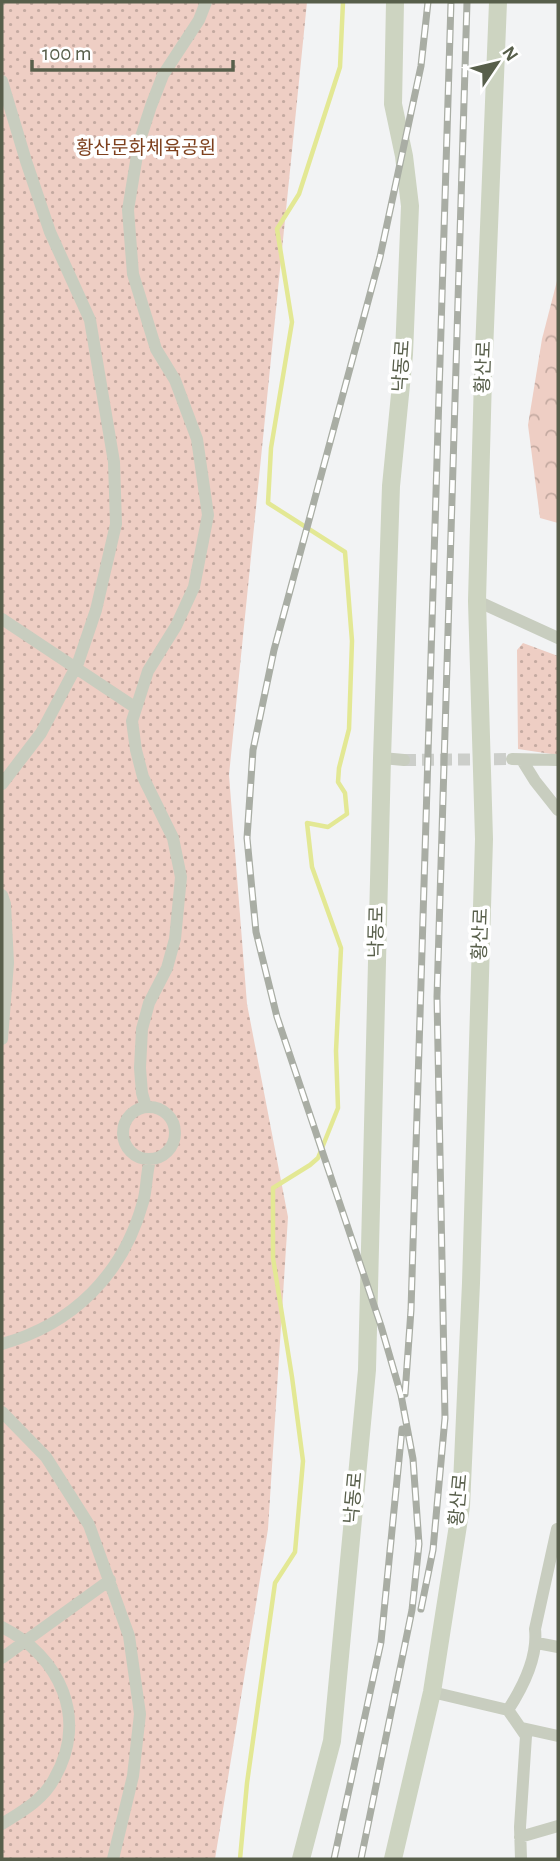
<svg xmlns="http://www.w3.org/2000/svg" width="560" height="1861" font-family="'Alegreya Sans','Noto Sans KR',sans-serif">
<style>
.grass{fill:url(#grass-dots)}
.forest{fill:url(#forest-crowns)}
.lines{fill:none;stroke-linecap:round;stroke-linejoin:round}
.stream{stroke:#e3e894;stroke-width:4.5}
.street-tunnel{stroke:#ccceca;stroke-width:12;stroke-dasharray:12 6;stroke-linecap:butt}
.street{stroke:#c8cdbf;stroke-width:12}
.secondary{stroke:#cdd4c1;stroke-width:18}
.rail-casing{stroke:#a9ada4;stroke-width:7}
.rail{stroke:#fff;stroke-width:4.5;stroke-dasharray:13;stroke-linecap:butt}
.labels{text-anchor:middle;dominant-baseline:central;stroke-width:7;stroke-linejoin:round;paint-order:stroke}
.park-label{font-size:19px;fill:#7e401d;stroke:#fff}
.street-label{font-size:19px;fill:#585f4b;stroke:#fff}
</style>
<defs>
<pattern id="grass-dots" width="8" height="8" patternUnits="userSpaceOnUse" patternTransform="scale(1.75)"><rect width="8" height="8" fill="#eecec4"/><path d="M2 2h.1M6 6h.1" fill="none" stroke="#c4aaa1" stroke-width="1.8" stroke-linecap="round"/></pattern>
<pattern id="forest-crowns" width="20" height="18" patternUnits="userSpaceOnUse" patternTransform="scale(1.75)"><rect width="20" height="18" fill="#eecec4"/><path d="M2 6a3 3 0 1 1 6 0M12 15a3 3 0 1 1 6 0" fill="none" stroke="#c4aaa1"/></pattern>
</defs>
<rect width="100%" height="100%" fill="#f2f3f4"/>
<path class="grass" d="M2,2H307L229,775L247,1004L288,1217L268,1529L215,1859H2Z
M523,643L558,656V755L518,749L517,650Z"/>
<path class="forest" d="M558,277V523L540,518L528,425L542,339Z"/>
<g class="lines">
<path class="stream" d="M240,1859L247,1783L275,1583L295,1552L303,1461L292,1377L273,1258V1188L310,1165L318,1158L338,1108L336,1051L341,948L312,867L307,823L328,827L347,814L345,793L338,782L339,768L349,729L352,641L345,552L268,503L271,448L292,322L277,229L299,194L340,67L343,2"/>
<path class="street-tunnel" d="M404,760L512,759"/>
<path class="street" d="M2,81L26,161L50,232L90,320L114,462L116,524L96,610L78,663L41,733L2,784
M477,601L558,638
M2,619L136,708
M382,758L404,760
M512,759L558,760
M522,760L535,781L558,810
M2,895L5,904L8,963L2,1039
M146,1107L142,1093L140,1068L142,1029L149,1003L167,968L175,939L181,877L173,838L143,777L136,750L132,721L148,671L176,626L194,587L208,515L197,439L175,380L156,349L133,274L128,210L139,143L151,106L163,75L199,20L206,2
M123 1133a26 26 0 1 1 52 0a26 26 0 1 1-52 0Z
M2,1344C73,1324 123,1275 143,1202C147,1189 146,1174 150,1160
M2,1412L46,1457L89,1525L129,1636L140,1714L133,1776L113,1859
M2,1627C60,1656 89,1719 54,1779C43,1800 21,1812 2,1824
M537,1643L558,1647
M2,1658L110,1580
M432,1692L508,1710L526,1736L520,1827L521,1859
M508,1710C523,1687 538,1656 535,1629L557,1529
M522,1728L558,1736
M520,1837L558,1826"/>
<path class="secondary" d="M301,1859L332,1741L367,1370L382,758L391,486L404,354L410,206L404,156L393,104L395,2
M393,1859L432,1692L461,1506L471,1283L484,839L477,601L483,377L498,2"/>
<g class="rail-casing">
<path id="rail" d="M405,1394L411,1310L451,2
M421,1609L433,1550L445,1418L437,997L467,2
M334,1859L381,1642L402,1429
M361,1859L412,1610L419,1544L413,1459L401,1395L381,1326L277,1017L256,932L247,838L253,750L274,650L380,257L421,66L428,2"/>
</g>
<use href="#rail" class="rail"/>
</g>
<g class="labels">
<g class="park-label">
<text x="146" y="148">황산문화체육공원</text>
</g>
<g class="street-label">
<text transform="translate(402 366) rotate(-86)">낙동로</text>
<text transform="translate(484 367) rotate(-88)">황산로</text>
<text transform="translate(377 932) rotate(-89)">낙동로</text>
<text transform="translate(481 934) rotate(-88)">황산로</text>
<text transform="translate(354 1498) rotate(-85)">낙동로</text>
<text transform="translate(459 1500) rotate(-85)">황산로</text>
</g>
</g>
<rect width="560" height="1861" fill="none" stroke="#585f4b" stroke-width="7"/>
<g transform="translate(497 63) rotate(55)" stroke="#ffffff" stroke-width="5" paint-order="stroke">
<path d="M0-5L12 26L0 18L-12 26Z" fill="#585f4b"/>
<text y="-10" font-size="19" font-weight="bold" text-anchor="middle" fill="#585f4b">N</text>
</g>
<path d="M32 60v10h201v-10" fill="none" stroke="#585f4b" stroke-width="3.5"/>
<text x="42" y="60" font-size="21" fill="#585f4b" stroke="#ffffff" stroke-width="5" paint-order="stroke">100 m</text>
</svg>
